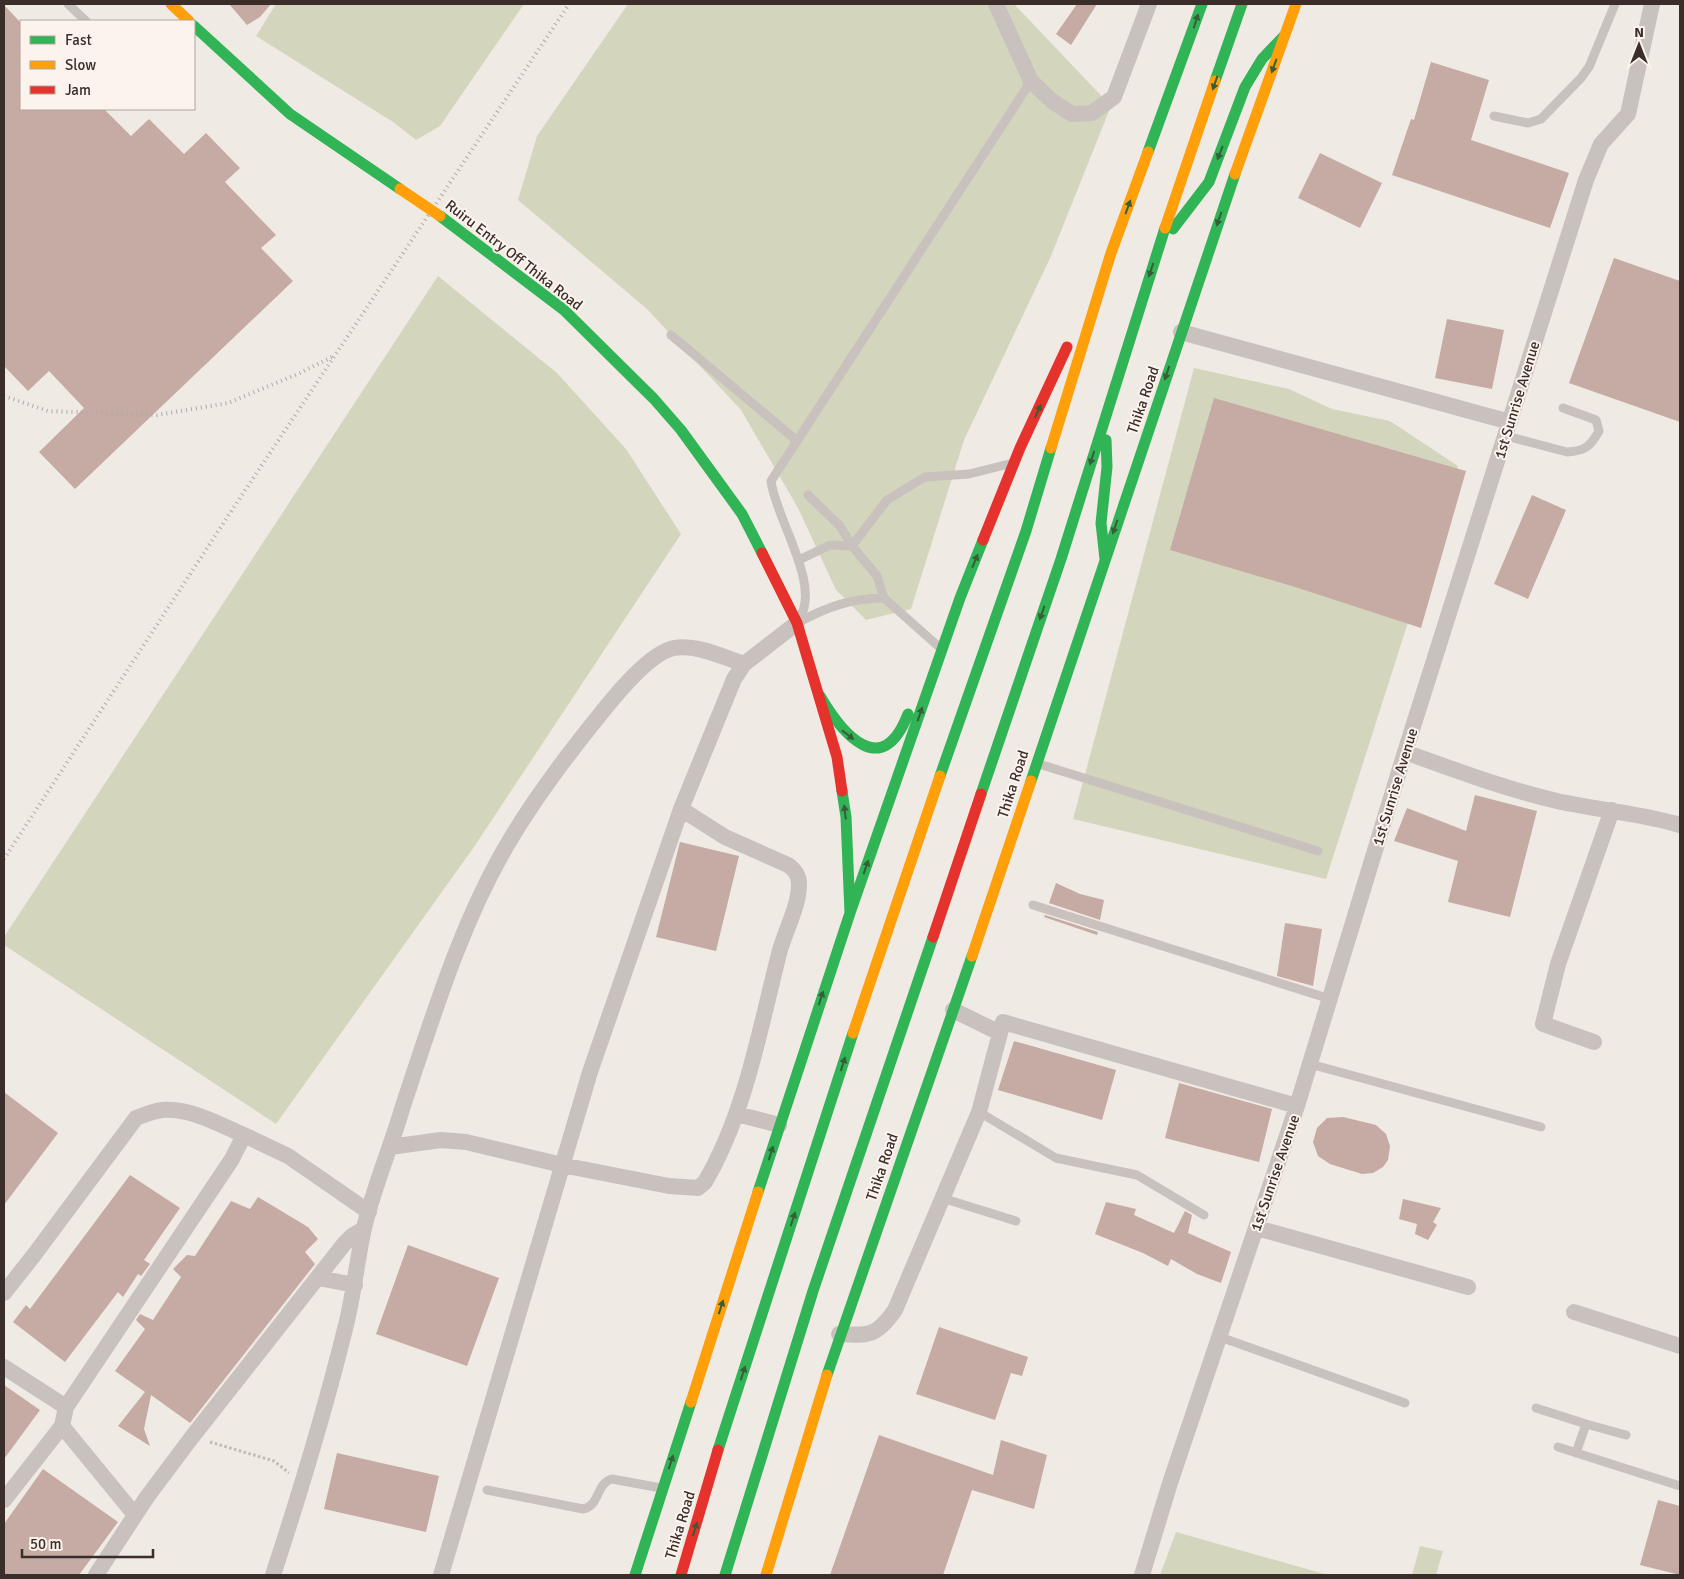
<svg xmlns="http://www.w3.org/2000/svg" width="1684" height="1579" font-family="Signika,sans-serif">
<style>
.green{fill:#d3d6bd}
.building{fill:#c5aba4}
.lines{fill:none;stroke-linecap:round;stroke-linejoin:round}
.path{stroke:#c2bab5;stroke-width:3;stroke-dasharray:2.5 2.5;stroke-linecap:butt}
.lane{stroke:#c9c1bd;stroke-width:9}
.street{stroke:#c9c1bd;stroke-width:16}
.fast{stroke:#30b455;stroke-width:11}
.slow{stroke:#ff9f0a;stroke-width:11}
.jam{stroke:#e5322d;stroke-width:11}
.rail{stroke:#b1aaa7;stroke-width:4;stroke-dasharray:1 4;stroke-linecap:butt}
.slow-bridge{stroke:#ff9f0a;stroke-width:11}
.oneway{fill:#375d39}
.labels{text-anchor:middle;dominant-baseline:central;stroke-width:4;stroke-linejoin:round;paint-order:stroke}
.street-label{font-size:15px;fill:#3b2e2a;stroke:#fcf3ec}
</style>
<rect width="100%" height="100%" fill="#f0eae4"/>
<path class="green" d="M276,4H524L440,126L416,140L393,122L256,36Z
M628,4H1014L1111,106L1051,256L964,440L911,609L866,620L836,590L798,508L741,410L647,309L518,200L537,136Z
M438,276L557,373L626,449L681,534L474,847L276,1124L4,945V937Z
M1194,368L1289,389L1332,409L1390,421L1458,466L1326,879L1073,819Z
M1176,1532L1328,1575H1160Z
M1420,1546L1443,1551L1436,1575H1412Z"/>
<path class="building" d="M229,4H271L260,17L247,25Z
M1077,4H1097L1071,45L1056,34Z
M4,5L21,23V109H104L131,136L149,119L184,154L206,133L240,168L225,182L276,235L261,248L293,281L75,489L39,452L84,408L49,371L28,391L4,366Z
M1431,62L1489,80L1471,140L1569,173L1550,228L1392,175L1411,119L1414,120Z
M1320,153L1382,183L1360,228L1298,198Z
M1614,258L1680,281V422L1569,383Z
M1447,319L1504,330L1492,389L1435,378Z
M1214,398L1466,471L1421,628L1295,587L1170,550Z
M1532,495L1566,510L1528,599L1494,584Z
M1475,795L1537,811L1510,917L1448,902L1458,861L1394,841L1407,808L1466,831Z
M680,842L739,856L716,951L656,937Z
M1056,883L1080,894L1104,900L1100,920L1049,903Z
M1045,915L1098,932L1097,935L1044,917Z
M1285,923L1322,929L1313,986L1277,976Z
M1014,1041L1116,1070L1102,1120L998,1090Z
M1179,1083L1272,1109L1259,1162L1165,1138Z
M4,1092L58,1133L4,1205Z
M1343,1117L1376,1125L1386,1134L1390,1146L1388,1160L1383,1167L1373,1173L1362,1174L1330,1164L1318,1156L1313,1142L1317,1128L1327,1118Z
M130,1175L180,1208L144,1260L150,1264L141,1276L138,1274L123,1297L118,1292L65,1362L13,1322L26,1305L30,1309Z
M258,1197L308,1227L318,1239L305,1252L315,1264L190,1423L151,1395L144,1429L150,1446L118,1426L145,1392L115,1371L145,1329L136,1320L140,1314L153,1320L181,1277L173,1269L187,1255L195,1256L231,1201L250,1209Z
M1403,1199L1441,1208L1433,1222L1437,1225L1428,1240L1415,1234L1417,1224L1399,1219Z
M1106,1202L1136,1209L1134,1215L1174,1233L1185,1211L1192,1215L1188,1233L1231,1252L1221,1283L1197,1274L1171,1259L1168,1266L1143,1253L1095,1234Z
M408,1245L499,1278L467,1366L376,1334Z
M939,1327L1028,1357L1022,1376L1011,1373L995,1420L916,1394Z
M4,1385L40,1410L4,1459Z
M879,1435L993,1475L1001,1440L1047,1455L1034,1509L972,1490L943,1575H830Z
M337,1453L439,1476L426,1532L324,1509Z
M43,1469L118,1522L79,1575H4V1524Z
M1658,1500L1680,1506V1575L1640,1565Z"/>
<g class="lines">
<path class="path" d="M210,1442L274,1461L289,1473"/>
<path class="lane" d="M68,4L86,21
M1494,116L1528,123L1541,119L1581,78L1589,67L1615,4
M671,335L796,440
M1506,436L1567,452C1585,451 1590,447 1599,431L1596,420L1563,408
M808,495L840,526L852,546L877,576L884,598L938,646
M799,560L830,545L852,546L887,500L925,477L969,474L1009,464
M800,617C821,584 775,517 771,481L1031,81
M799,622C827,607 852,598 884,598
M1039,764L1318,851
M1033,905L1330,999
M1310,1064L1541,1127
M979,1112L1056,1158L1137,1175L1204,1215
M942,1198L1016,1221
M1220,1337L1405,1403
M1536,1408L1586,1424L1576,1453
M1586,1424L1626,1435
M1558,1447L1680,1486
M487,1490L583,1509C600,1506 596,1483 612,1479L661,1488"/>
<path class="street" d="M996,4L1031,81L1052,101L1072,114L1092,113L1114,97L1149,4
M1181,332L1510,422
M1405,752C1455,770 1505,789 1557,801C1598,810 1640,813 1680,825
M953,1010L1000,1033
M1594,1042L1543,1024L1558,964L1612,810
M737,1114L779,1125
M244,1135L288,1156L369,1212
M390,1147L441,1140L466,1142L562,1165L669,1186L698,1188L705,1182C746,1112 760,1027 780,950C786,929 799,906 799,884C799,875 795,870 788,865L725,837L681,809
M1257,1228L1468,1287
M318,1278L355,1285
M4,1293L34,1255L136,1118C144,1115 153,1111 162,1110C191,1108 218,1124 244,1135L232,1159L66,1407L62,1426L4,1500
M1574,1312L1680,1346
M839,1334C869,1336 877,1336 895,1310L979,1112L1003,1022L1297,1106
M4,1367L66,1407
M62,1426L135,1515
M96,1575L147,1497L192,1437L344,1244L352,1236L364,1229
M273,1575C300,1493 325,1410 346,1325C354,1293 357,1260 364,1228C374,1186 391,1147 403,1106C433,1016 463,916 513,835C536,797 566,757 594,722C611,701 648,653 674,648C696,644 723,657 744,664
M441,1575L590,1072L681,809L734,679L744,664L797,623
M1142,1575L1170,1483L1297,1106L1405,752L1586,180L1601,144L1628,114L1652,4"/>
<path class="fast" d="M194,26L290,114L400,189
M1215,81L1242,4
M1148,152L1202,4
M440,216L564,310L654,399L681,430L742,514L762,553
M1173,229L1209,182L1245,87L1262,59L1284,36
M1105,559L1101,523L1107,467L1106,440
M820,696C843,735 882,781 908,714
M940,776L1026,531L1051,448
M1031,781L1235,174
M981,794L1061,559L1165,228
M850,913L960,598L983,540
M758,1192L850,913L846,817L842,791
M827,1375L972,956
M718,1450L853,1033
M635,1575L691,1402
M725,1575L813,1291L933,937"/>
<path class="slow" d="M171,4L189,21
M1235,174L1296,4
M1165,228L1215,81
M1051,448L1111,253L1148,152
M972,956L1031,781
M853,1033L940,776
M691,1402L758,1192
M766,1575L827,1375"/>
<path class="jam" d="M983,540L1020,448L1067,347
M762,553L797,623L837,757L842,791
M933,937L981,794
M681,1575L718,1450"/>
<path class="rail" d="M4,396L48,411L157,415L228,403L300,373L332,357
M4,859L230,513L569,4"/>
<path class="slow-bridge" d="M400,189L440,216"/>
</g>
<defs><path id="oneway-solid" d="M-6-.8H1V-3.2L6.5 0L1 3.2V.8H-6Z" transform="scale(1.25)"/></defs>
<g class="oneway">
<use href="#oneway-solid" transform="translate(1196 21) rotate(-72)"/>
<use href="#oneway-solid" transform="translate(1274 66) rotate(110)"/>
<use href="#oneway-solid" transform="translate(1215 83) rotate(109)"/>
<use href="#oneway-solid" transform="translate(1220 153) rotate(111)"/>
<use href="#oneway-solid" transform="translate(1128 207) rotate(-70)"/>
<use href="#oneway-solid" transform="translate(1219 219) rotate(110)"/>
<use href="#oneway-solid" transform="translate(1151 270) rotate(108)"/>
<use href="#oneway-solid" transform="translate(1167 373) rotate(109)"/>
<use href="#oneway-solid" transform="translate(1038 411) rotate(-65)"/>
<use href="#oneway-solid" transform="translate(1092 458) rotate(107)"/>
<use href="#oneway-solid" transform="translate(1115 527) rotate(109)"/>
<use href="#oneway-solid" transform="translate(975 561) rotate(-68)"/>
<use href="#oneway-solid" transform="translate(1042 613) rotate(109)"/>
<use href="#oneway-solid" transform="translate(920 714) rotate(-71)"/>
<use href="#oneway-solid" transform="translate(848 735) rotate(38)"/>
<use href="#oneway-solid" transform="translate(845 812) rotate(-97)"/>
<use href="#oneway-solid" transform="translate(866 867) rotate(-71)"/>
<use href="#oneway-solid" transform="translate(821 998) rotate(-72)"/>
<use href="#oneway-solid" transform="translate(843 1064) rotate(-72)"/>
<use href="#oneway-solid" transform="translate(771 1153) rotate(-72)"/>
<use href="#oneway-solid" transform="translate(793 1219) rotate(-72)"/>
<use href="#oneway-solid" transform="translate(721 1307) rotate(-72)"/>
<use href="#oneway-solid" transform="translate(743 1373) rotate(-72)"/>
<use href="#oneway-solid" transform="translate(671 1462) rotate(-72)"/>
<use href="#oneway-solid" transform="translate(695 1529) rotate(-73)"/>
</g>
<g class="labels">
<g class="street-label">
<text transform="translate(514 255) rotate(38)">Ruiru Entry Off Thika Road</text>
<text transform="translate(1143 400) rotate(-71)">Thika Road</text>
<text transform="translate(1517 400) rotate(-73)">1st Sunrise Avenue</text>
<text transform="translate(1013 784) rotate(-72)">Thika Road</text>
<text transform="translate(1395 787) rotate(-73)">1st Sunrise Avenue</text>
<text transform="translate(882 1167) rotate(-71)">Thika Road</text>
<text transform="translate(1275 1173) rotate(-71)">1st Sunrise Avenue</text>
<text transform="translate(680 1525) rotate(-73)">Thika Road</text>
</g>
</g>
<rect width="1684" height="1579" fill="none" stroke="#3b2e2a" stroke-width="10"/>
<rect x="20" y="20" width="175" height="90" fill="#fcf3ec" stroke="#afa49e"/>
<rect x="30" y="36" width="25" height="8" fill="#30b455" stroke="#afa49e"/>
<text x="65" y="45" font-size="15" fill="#3b2e2a">Fast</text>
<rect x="30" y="61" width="25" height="8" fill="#ff9f0a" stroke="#afa49e"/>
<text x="65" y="70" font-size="15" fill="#3b2e2a">Slow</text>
<rect x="30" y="86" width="25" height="8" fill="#e5322d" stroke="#afa49e"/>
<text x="65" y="95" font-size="15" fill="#3b2e2a">Jam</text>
<g transform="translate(1639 45)" stroke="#fcf3ec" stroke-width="4" paint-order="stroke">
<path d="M0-4L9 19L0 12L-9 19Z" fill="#3b2e2a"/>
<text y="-8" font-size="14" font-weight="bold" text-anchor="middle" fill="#3b2e2a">N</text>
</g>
<path d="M22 1549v8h131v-8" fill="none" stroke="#3b2e2a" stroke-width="2.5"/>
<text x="30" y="1549" font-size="15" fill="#3b2e2a" stroke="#fcf3ec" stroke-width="4" paint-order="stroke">50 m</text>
</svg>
